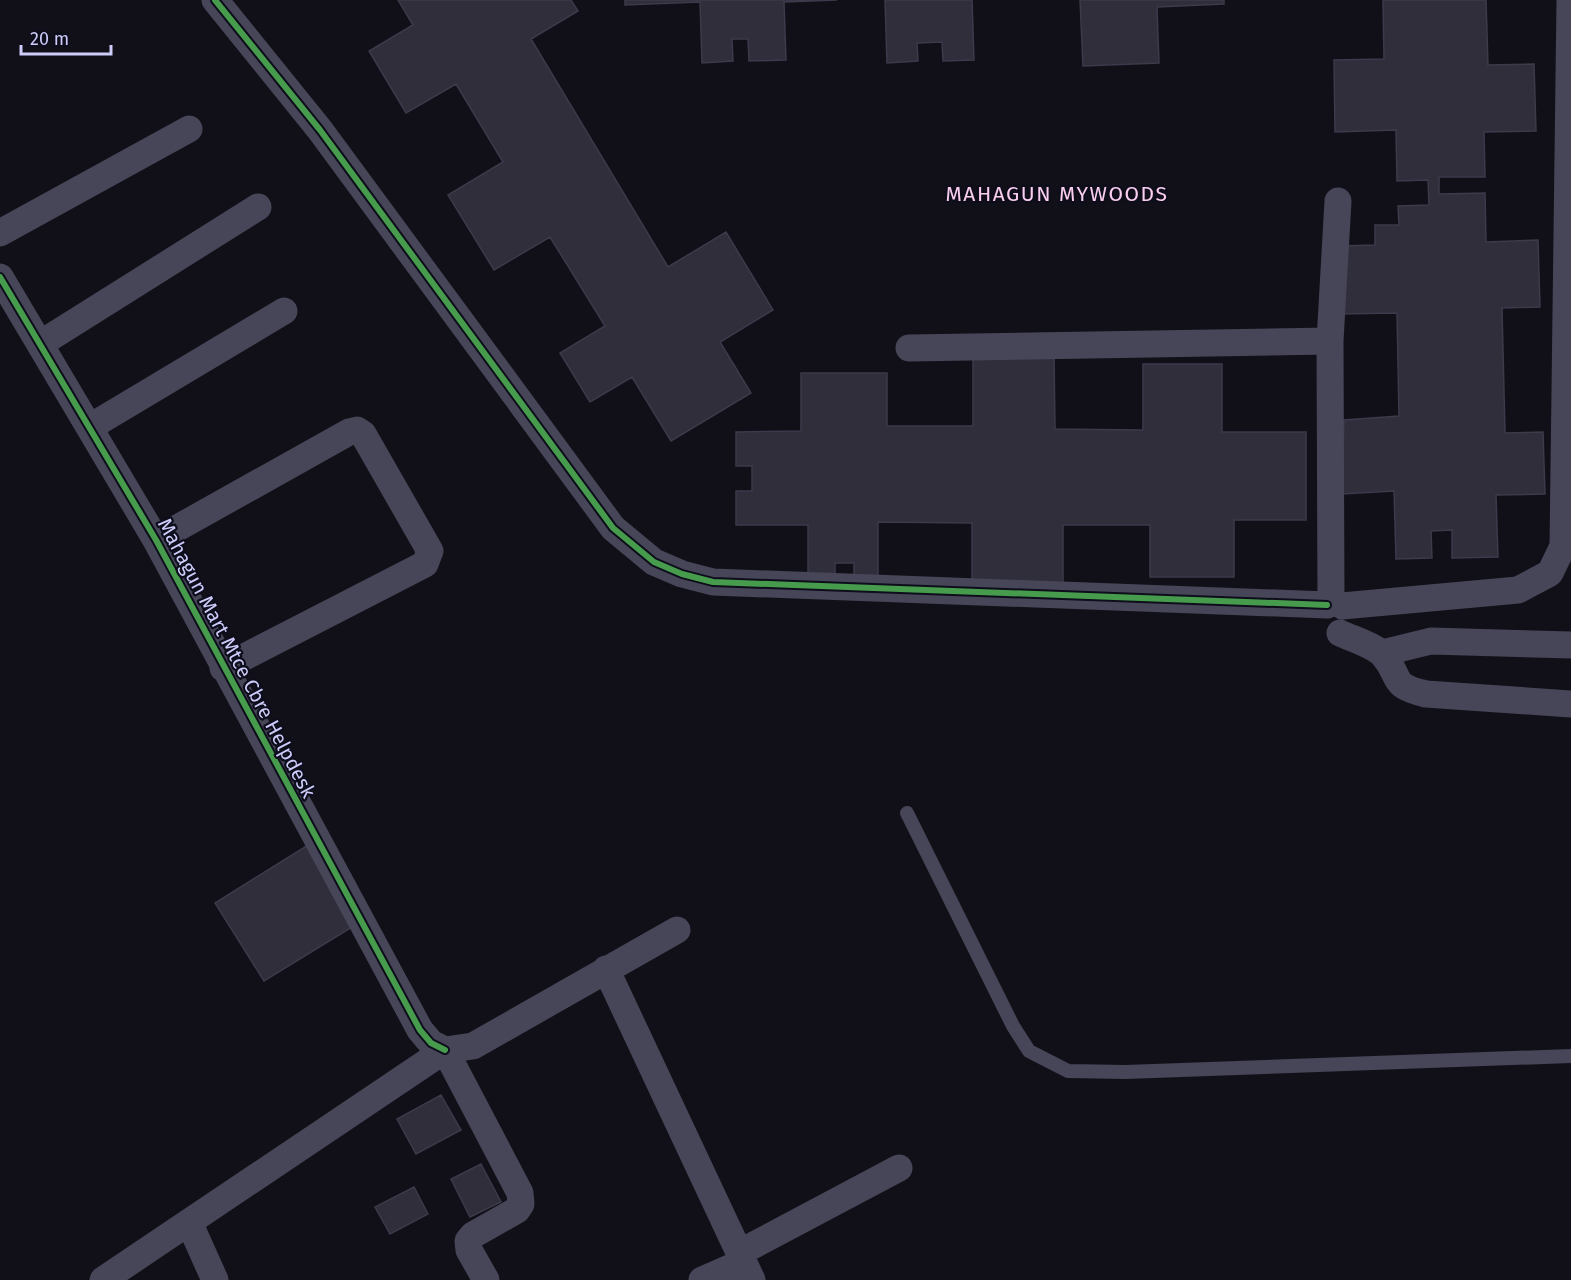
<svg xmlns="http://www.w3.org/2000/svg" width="1571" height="1280" font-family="'Fira Sans',sans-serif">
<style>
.building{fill:#2f2e3a;stroke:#3c3a4b;stroke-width:1.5}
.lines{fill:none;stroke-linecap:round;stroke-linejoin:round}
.lane{stroke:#464658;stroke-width:14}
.street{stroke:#464658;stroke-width:27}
.cycleway-casing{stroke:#0e0d1b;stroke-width:10}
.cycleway{stroke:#469c4c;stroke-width:6}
.labels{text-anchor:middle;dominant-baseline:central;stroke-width:4.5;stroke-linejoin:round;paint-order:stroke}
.street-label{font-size:20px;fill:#cdccfa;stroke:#0e0d1b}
.neighbourhood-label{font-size:21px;letter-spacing:1.5px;fill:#faceee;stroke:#0e0d1b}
</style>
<rect width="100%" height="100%" fill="#111018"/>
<path class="building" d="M398,0H571L578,11L531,39L668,267L726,232L773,310L720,342L751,393L671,441L632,377L590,402L560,353L605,326L550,237L494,270L448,195L503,162L456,84L406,113L369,51L413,25Z
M625,0H837L784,2L786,60L749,61L748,39H732L733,61L702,63L700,2L625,5Z
M885,0H972L974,60L943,61L942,42L917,43L918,61L887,63Z
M1080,0H1224V4L1157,7L1159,63L1083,66Z
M1383,0H1486L1488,65L1534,64L1536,131L1484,132L1485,177H1439V194L1485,193L1486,242L1538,240L1540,307L1502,308L1505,433L1543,432L1545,494L1496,495L1498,557L1452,558V530L1431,531L1432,558L1396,559L1394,491L1342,494L1344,420L1399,416L1397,313L1339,314L1338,246L1375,245V225H1399L1398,206L1429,205L1428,180L1397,181L1396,130L1335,132L1334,60L1384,59Z
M973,353H1054L1055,429L1143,430V364H1222V432H1306V520H1234V577H1150V525H1063V587H972V523L878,522V581H854V563H835V581H808V525H736V491H752V466H736V432L801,431V373H887V426H973Z
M308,845L357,924L264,981L215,903Z
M441,1095L461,1130L416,1154L397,1119Z
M481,1164L501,1202L470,1217L451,1179Z
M414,1187L428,1214L390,1234L375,1207Z"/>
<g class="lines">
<path class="lane" d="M907,813L1013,1026L1029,1051L1068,1071L1126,1072L1571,1056"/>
<path class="street" d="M215,0L320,130L613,528L654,562L682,574L713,582L1327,605
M0,233L189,129
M0,277L156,540L420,1030L431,1043L445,1050
M40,344L258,207
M909,348L1330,341
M90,427L284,311
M156,540L349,432L357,430L363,434L430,551L425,564L223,668
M1331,603L1330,341L1338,201
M1342,606L1518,590L1550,573L1563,546L1570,0
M1340,633C1352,639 1374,645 1383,655C1403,678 1388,685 1426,694L1571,704
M1382,653L1431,641L1571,645
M606,969L752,1280
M445,1050L520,1193L521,1204L517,1210L473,1235L468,1241L469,1250L486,1280
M189,1222L215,1280
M739,1253L899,1168
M103,1280L445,1050L473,1046L677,930
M702,1280L743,1262"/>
<g class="cycleway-casing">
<path id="cycleway" d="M215,0L320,130L613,528L654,562L682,574L713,582L1327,605
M0,277L156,540L420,1030L431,1043L445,1050"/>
</g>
<use href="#cycleway" class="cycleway"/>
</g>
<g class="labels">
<g class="street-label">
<text transform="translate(237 658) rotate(62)">Mahagun Mart Mtce Cbre Helpdesk</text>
</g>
<g class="neighbourhood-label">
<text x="1057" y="194">MAHAGUN MYWOODS</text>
</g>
</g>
<path d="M21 45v9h90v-9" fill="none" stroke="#cdccfa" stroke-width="3"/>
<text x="30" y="45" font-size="18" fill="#cdccfa" stroke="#0e0d1b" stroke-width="4.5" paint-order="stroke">20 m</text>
</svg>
